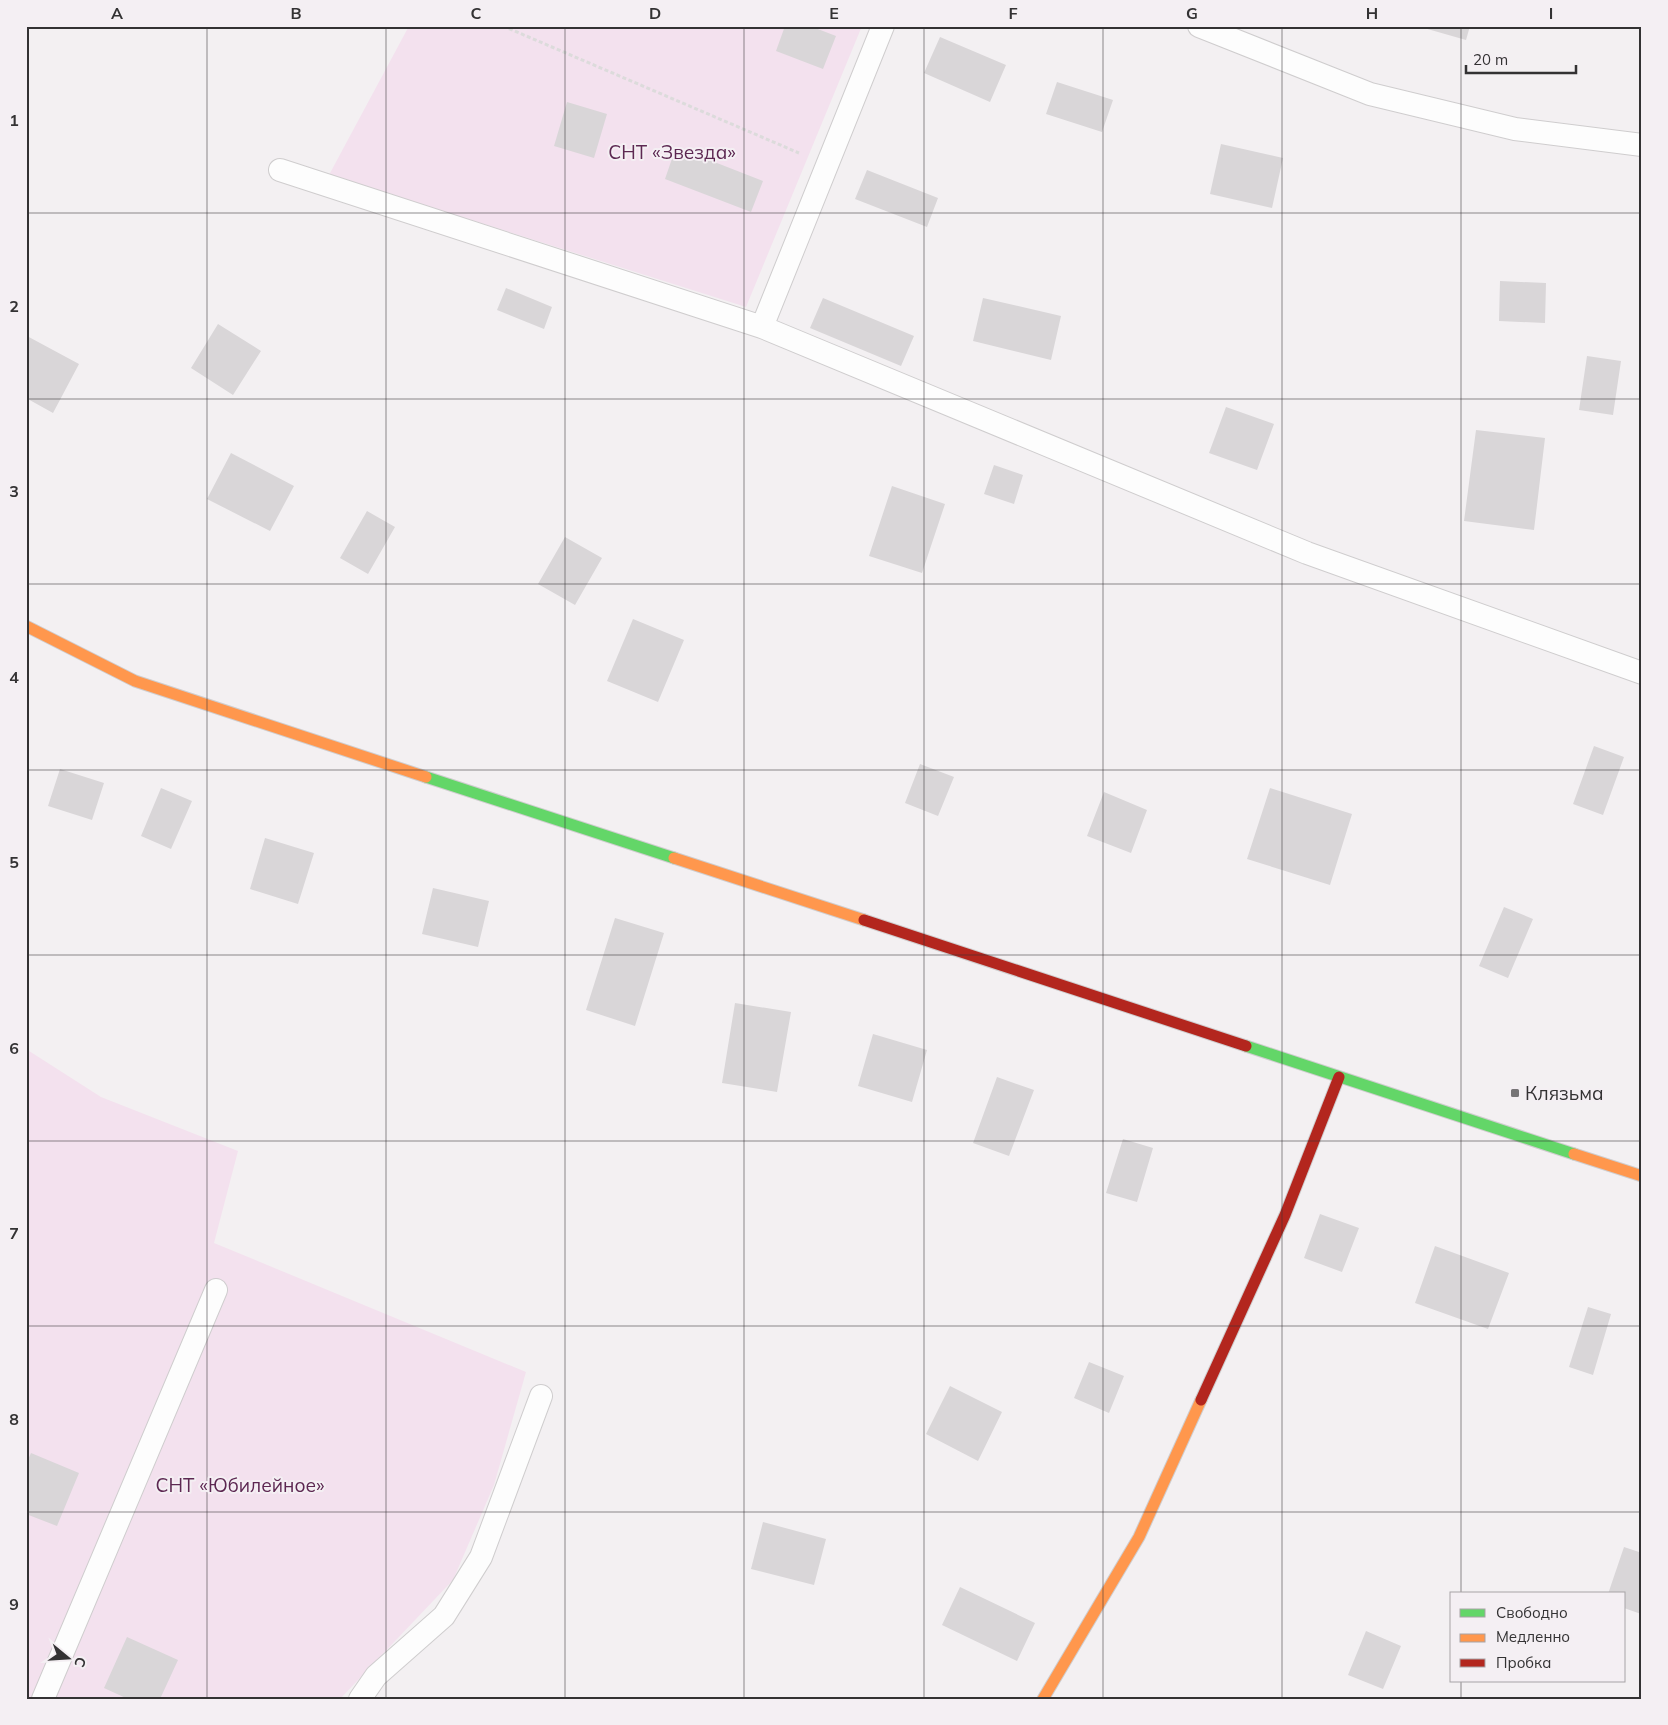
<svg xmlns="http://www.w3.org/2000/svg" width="1668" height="1725" font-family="Mulish,sans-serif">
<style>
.green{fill:#f3e1ee}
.building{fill:#d9d6d8}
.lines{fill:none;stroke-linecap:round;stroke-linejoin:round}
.lane-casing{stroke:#cfcdce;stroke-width:24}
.fast-casing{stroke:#cfcdce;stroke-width:13}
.slow-casing{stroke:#cfcdce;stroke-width:13}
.jam-casing{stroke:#cfcdce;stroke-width:13}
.path{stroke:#dcdbdb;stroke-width:3;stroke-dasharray:4 2.5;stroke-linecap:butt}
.lane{stroke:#fdfdfd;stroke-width:22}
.fast{stroke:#63d668;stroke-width:11}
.slow{stroke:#ff974d;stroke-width:11}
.jam{stroke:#b3261e;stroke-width:11}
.grid{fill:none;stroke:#333233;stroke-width:1;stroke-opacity:0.55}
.poi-dot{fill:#767476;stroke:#f4eff3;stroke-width:2}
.labels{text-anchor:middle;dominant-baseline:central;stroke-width:4;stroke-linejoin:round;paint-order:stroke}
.park-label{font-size:19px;fill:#5d2852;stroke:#f4eff3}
.poi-label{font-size:19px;fill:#333233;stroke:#f4eff3;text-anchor:start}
.neatline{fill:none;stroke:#333233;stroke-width:2}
.grid-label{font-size:16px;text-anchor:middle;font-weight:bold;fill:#333233}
</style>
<rect width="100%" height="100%" fill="#f3f0f2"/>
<path class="green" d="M409,26H862L746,307L329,175Z
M26,1049L101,1097L238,1151L214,1243L526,1372L494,1485L453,1580L340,1699H26Z"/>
<path class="building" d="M785,26H810L836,36L823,69L776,51Z
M1424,26H1470L1466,40L1424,28Z
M940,37L1006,65L990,102L924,73Z
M1057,82L1113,100L1102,132L1046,114Z
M567,102L607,114L594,158L554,146Z
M1221,144L1283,158L1272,208L1210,194Z
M676,147L763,181L751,212L665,179Z
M867,170L938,198L927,227L855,199Z
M1500,281L1546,283L1545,323L1499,321Z
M506,288L552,307L544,329L497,310Z
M823,298L914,336L901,366L810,328Z
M983,298L1061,316L1051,360L973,341Z
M218,324L261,351L233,395L191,368Z
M27,336L79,364L53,413L26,398Z
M1587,356L1621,361L1613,415L1579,410Z
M1226,407L1274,424L1257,470L1209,453Z
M1476,430L1545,438L1534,530L1464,521Z
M231,453L294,486L270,531L207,499Z
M994,465L1023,475L1014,504L984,494Z
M892,486L945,504L922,573L869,556Z
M367,511L395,527L368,574L340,558Z
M565,537L602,558L575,605L538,584Z
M633,619L684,640L658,702L607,681Z
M1594,746L1624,757L1603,815L1573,804Z
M920,764L954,777L938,816L905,803Z
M60,769L104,783L92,820L48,806Z
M161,788L192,801L171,849L141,836Z
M1270,788L1352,814L1330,885L1247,859Z
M1104,792L1147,810L1131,853L1087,836Z
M265,838L314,853L298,904L250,889Z
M433,888L489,901L478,947L422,934Z
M1504,907L1533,919L1508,978L1479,966Z
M615,918L664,933L635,1026L586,1010Z
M735,1003L791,1012L777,1092L722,1083Z
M873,1034L927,1050L912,1102L858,1086Z
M997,1077L1034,1090L1009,1156L973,1143Z
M1123,1139L1153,1148L1137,1202L1106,1193Z
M1320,1214L1359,1228L1342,1272L1304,1258Z
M1435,1246L1509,1273L1488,1329L1415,1303Z
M1588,1307L1611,1314L1593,1375L1569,1367Z
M1089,1362L1124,1376L1109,1413L1074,1398Z
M950,1386L1002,1412L978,1461L926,1434Z
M31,1453L79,1473L57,1526L26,1514V1464Z
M763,1522L826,1539L814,1585L751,1569Z
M1624,1547L1642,1553L1641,1614L1624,1608V1594H1608Z
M960,1587L1035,1623L1017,1661L942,1625Z
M1366,1631L1401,1646L1383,1689L1348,1675Z
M127,1637L178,1660L160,1699H128L104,1688Z"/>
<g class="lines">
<g class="lane-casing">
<path id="lane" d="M1199,26L1370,94L1515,129L1642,145
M280,170L762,327L1307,553L1642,673
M762,327L883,26
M43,1699L216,1290
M360,1699L376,1676L444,1616L481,1557L541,1396"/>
</g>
<g class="fast-casing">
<path id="fast" d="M426,777L674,858
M1246,1046L1574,1154"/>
</g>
<g class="slow-casing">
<path id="slow" d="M26,626L135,681L426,777
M674,858L864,920
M1574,1154L1642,1176
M1043,1699L1139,1537L1201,1400"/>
</g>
<g class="jam-casing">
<path id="jam" d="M864,920L1246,1046
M1201,1400L1285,1215L1339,1077"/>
</g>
<path class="path" d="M503,26L799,153"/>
<use href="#lane" class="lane"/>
<use href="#fast" class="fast"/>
<use href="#slow" class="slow"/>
<use href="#jam" class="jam"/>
</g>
<path class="grid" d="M207,26V1699M386,26V1699M565,26V1699M744,26V1699M924,26V1699M1103,26V1699M1282,26V1699M1461,26V1594M26,213H1642M26,399H1642M26,584H1642M26,770H1642M26,955H1642M26,1141H1642M26,1326H1642M26,1512H1642M1461,1681V1699"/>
<rect class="poi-dot" x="1510" y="1088" width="10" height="10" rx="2.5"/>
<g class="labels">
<g class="park-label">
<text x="672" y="152">СНТ «Звезда»</text>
<text x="240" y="1485">СНТ «Юбилейное»</text>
</g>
<g class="poi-label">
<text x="1525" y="1093">Клязьма</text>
</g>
</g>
<rect width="1668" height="1725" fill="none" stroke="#f4eff3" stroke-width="55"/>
<rect x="1450" y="1592" width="175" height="90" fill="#f4eff3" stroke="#a7a3a6"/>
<rect x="1460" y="1609" width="25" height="8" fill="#63d668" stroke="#a7a3a6"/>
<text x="1496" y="1618" font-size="15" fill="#333233">Свободно</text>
<rect x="1460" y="1634" width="25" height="8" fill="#ff974d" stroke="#a7a3a6"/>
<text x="1496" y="1642" font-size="15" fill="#333233">Медленно</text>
<rect x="1460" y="1659" width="25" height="8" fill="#b3261e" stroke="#a7a3a6"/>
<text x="1496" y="1668" font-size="15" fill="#333233">Пробка</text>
<g transform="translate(68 1658) rotate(108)" stroke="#f4eff3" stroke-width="4" paint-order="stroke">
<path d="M0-4L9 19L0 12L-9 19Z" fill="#333233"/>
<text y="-8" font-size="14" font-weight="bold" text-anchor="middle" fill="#333233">С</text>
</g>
<path d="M1466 65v8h110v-8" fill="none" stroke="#333233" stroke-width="2.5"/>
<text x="1473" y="65" font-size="15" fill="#333233" stroke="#f4eff3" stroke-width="4" paint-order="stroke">20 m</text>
<rect x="28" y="28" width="1612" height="1670" class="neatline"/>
<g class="grid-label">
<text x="117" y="19">A</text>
<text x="296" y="19">B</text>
<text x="476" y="19">C</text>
<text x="655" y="19">D</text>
<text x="834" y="19">E</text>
<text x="1013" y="19">F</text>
<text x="1192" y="19">G</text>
<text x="1372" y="19">H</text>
<text x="1551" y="19">I</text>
<text x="14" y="126">1</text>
<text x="14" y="312">2</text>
<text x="14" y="497">3</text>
<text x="14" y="683">4</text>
<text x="14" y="868">5</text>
<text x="14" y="1054">6</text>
<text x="14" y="1239">7</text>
<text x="14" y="1425">8</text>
<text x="14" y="1610">9</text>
</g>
</svg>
